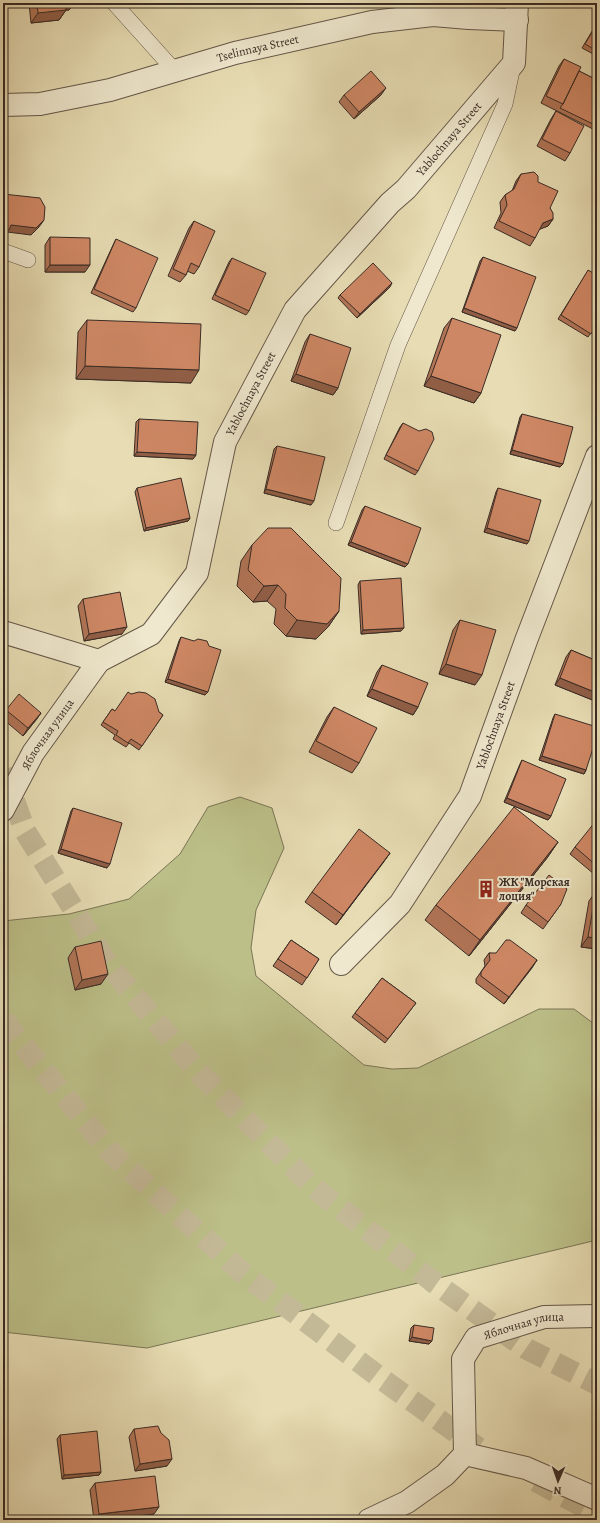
<svg xmlns="http://www.w3.org/2000/svg" width="600" height="1523" font-family="Alegreya,serif">
<style>
.green{fill:#bcbf88;stroke:#7a7556}
.lines{fill:none;stroke-linecap:round;stroke-linejoin:round}
.primary-tunnel{stroke:#c4b997;stroke-width:22;stroke-dasharray:22 11;stroke-linecap:butt}
.service-casing{stroke:#645748;stroke-width:16}
.minor-casing{stroke:#645748;stroke-width:24}
.service{stroke:#efe8ce;stroke-width:15}
.minor{stroke:#efe8ce;stroke-width:22}
.wall{fill:#b17456;stroke:#392b25}
.shaded-wall{fill:#905e46;stroke:#392b25}
.building{fill:#ce8764;stroke:#392b25}
.labels{text-anchor:middle;dominant-baseline:central;stroke-width:4;stroke-linejoin:round;paint-order:stroke}
.street-label{font-size:12px;fill:#392b25;stroke:#efe8ce}
.poi-label{font-size:12px;font-weight:bold;fill:#392b25;stroke:#efe8ce;text-anchor:start}
</style>
<rect width="100%" height="100%" fill="#e7dcb3"/>
<filter id="stains"><feTurbulence type="fractalNoise" baseFrequency=".005" numOctaves="4"/><feColorMatrix values="0 0 0 0 .2 0 0 0 0 .09 0 0 0 0 .02 0 0 0 .5 -.17"/></filter>
<radialGradient id="worn" r=".72"><stop offset=".6" stop-color="#630" stop-opacity="0"/><stop offset="1" stop-color="#630" stop-opacity=".3"/></radialGradient>
<path class="green" d="M240,797L272,808L284,848L256,910L251,948L256,976L364,1065L392,1069L418,1068L539,1009H574L597,1026V1240L147,1348L3,1332V921L69,914L129,899L180,854L208,807Z"/>
<g class="lines">
<path class="primary-tunnel" d="M3,770L25,831L107,963L201,1075L313,1187L436,1284L527,1349L597,1384
M3,1020L110,1152L244,1274L383,1380L478,1448
M536,1481L597,1514"/>
<g class="service-casing">
<path id="service" d="M114,3L175,71
M3,251L28,260
M336,523L398,345L505,104L513,66"/>
</g>
<g class="minor-casing">
<g id="minor">
<path id="s1" d="M3,105L40,104L110,90L235,53L372,22L433,15L469,18L517,20"/>
<path id="s2" d="M3,632L99,661L151,634L197,573L225,442L295,310L390,203L406,189L514,63L517,3"/>
<path id="s3" d="M3,810L33,753L99,661"/>
<path id="s4" d="M341,964L400,904L470,796L527,638L597,456"/>
<path d="M465,1454L526,1468L597,1499"/>
<path id="s5" d="M369,1520L407,1502L445,1475L465,1454L463,1359L476,1338L544,1317L597,1316"/>
</g>
</g>
<use href="#service" class="service"/>
<use href="#minor" class="minor"/>
</g>
<path class="wall" d="M29,3H74L69,10H66L59,20L31,23Z
M597,23V56L582,48Z
M564,59L579,71L597,80V131L541,103L559,66Z
M344,95H381L354,119L339,102Z
M556,111L570,153L565,161L537,146L551,119Z
M521,174L538,182L550,208L553,219L548,226L539,229L535,238L530,246L494,228L501,213L500,202L505,195L512,191L516,181Z
M194,221L199,267L194,274L187,271L186,275L180,282L168,276L189,228Z
M50,237L85,272H45V245Z
M116,239L136,308L133,312L91,293L114,243Z
M483,257L515,331L462,312L480,261Z
M232,258L249,311L246,315L212,299L229,262Z
M586,274L597,324L588,337L558,319Z
M390,287L357,318L338,298L340,295Z
M452,318L481,393L474,403L424,386L444,328Z
M87,320L191,383L76,379L78,332Z
M310,334L338,388L333,395L291,381L305,342Z
M522,414L560,467L510,454L520,417Z
M139,419L196,455L193,459L134,456L136,422Z
M403,423L418,471L415,475L384,459L400,427Z
M277,446L311,505L264,493L274,449Z
M137,488L190,518L188,521L144,531L135,492Z
M498,488L527,544L484,532L496,492Z
M365,506L408,564L405,567L348,545L362,510Z
M252,545L339,611L328,627L316,639L286,636L274,624L276,609L267,601L253,602L237,586L241,561Z
M597,570V579L594,578Z
M360,581L404,628L401,631L361,634L358,585Z
M83,599L122,634L84,641L78,606Z
M460,620L475,685L439,674L453,630Z
M597,634V648L593,646Z
M181,637L205,695L165,682L179,641Z
M571,650L597,661V698L595,701L555,685L566,657Z
M382,665L418,707L413,715L367,696L377,672Z
M334,707L359,763L352,773L309,752L327,717Z
M112,709L115,711L159,712L163,715L139,750L129,743L126,747L113,739L115,735L101,725Z
M6,710L41,713L36,720L23,736L3,719V714Z
M555,714L586,770L584,774L539,760L553,718Z
M522,760L551,816L548,820L504,802L520,764Z
M73,808L107,868L58,853L71,811Z
M597,824V870L594,874L570,854L575,847Z
M558,842L547,858L469,956L425,920L436,905Z
M390,853L336,925L305,902L312,892Z
M596,891L597,949L581,947L589,901Z
M561,904L543,929L521,913L526,905Z
M291,940L319,959L302,985L273,966Z
M75,947L101,984L75,990L68,958Z
M489,953L537,960L504,1004L476,983V979L485,966L484,960Z
M382,978L416,1003L385,1043L352,1017Z
M414,1325L432,1341L429,1344L409,1341L411,1328Z
M134,1429L167,1466L135,1471L129,1437Z
M60,1435L101,1472L99,1475L62,1479L57,1439Z
M95,1483L154,1514L104,1520H94L90,1490Z"/>
<path class="shaded-wall" d="M64,3H74L69,10H66L59,20L31,23L38,13Z
M386,88L381,95L354,119L359,112Z
M553,219L548,226L538,230L543,223Z
M44,220L39,227L31,235L7,232L3,237V230L11,225Z
M50,265H90L85,272H45Z
M392,283L390,287L357,318L360,314Z
M464,308L517,328L515,331L462,312Z
M85,366L199,370L191,383L76,379Z
M296,374L338,388L333,395L291,381Z
M431,376L481,393L474,403L424,386Z
M512,450L563,464L560,467L510,454Z
M137,452L196,455L193,459L134,456Z
M266,489L314,501L311,505L264,493Z
M190,518L188,521L144,531L146,528Z
M487,528L529,541L527,544L484,532Z
M351,542L408,564L405,567L348,545Z
M597,574V579L594,578Z
M278,585L267,601L253,602L264,586Z
M339,611L328,627L316,639L286,636L297,620Z
M127,627L122,634L84,641L89,634Z
M404,628L401,631L361,634L363,630Z
M596,643H597V648L593,646Z
M446,664L482,675L475,685L439,674Z
M560,678L597,693V698L595,701L555,685Z
M168,679L208,692L205,695L165,682Z
M372,689L418,707L413,715L367,696Z
M41,713L36,720L23,736L28,728Z
M542,756L586,770L584,774L539,760Z
M507,798L551,816L548,820L504,802Z
M558,842L547,858L469,956L480,940Z
M61,849L110,864L107,868L58,853Z
M390,853L383,863L336,925L343,915Z
M588,937L597,938V949L581,947Z
M537,960L532,968L504,1004L509,997Z
M108,974L101,984L75,990L82,980Z
M412,1337L432,1341L429,1344L409,1341Z
M172,1459L167,1466L135,1471L140,1464Z
M101,1472L99,1475L62,1479L64,1475Z
M159,1507L154,1514L104,1520H95L99,1514Z"/>
<path class="building" d="M37,3H66V10L38,13Z
M597,24V51L585,44Z
M564,59L581,67L563,104L546,96Z
M371,71L386,88L359,112L344,95Z
M579,71L597,80V126L560,108L563,104Z
M556,111L584,126L570,153L542,139Z
M534,172L538,176V182L558,191L550,208L553,213V219L543,223L535,238L499,221L507,205L505,195L514,189L521,174Z
M3,194L40,198L45,207L44,220L36,228L11,225L9,230H3Z
M194,221L215,231L199,267L191,263L186,275L173,269Z
M50,237L90,238V265H50Z
M116,239L158,258L136,308L94,289Z
M483,257L536,277L517,328L464,308Z
M232,258L266,273L249,311L215,295Z
M373,263L392,283L360,314L340,295Z
M588,270L597,275V324L591,334L561,315Z
M452,318L501,335L481,393L431,376Z
M87,320L201,324L199,370L85,366Z
M310,334L351,348L338,388L296,374Z
M522,414L573,427L563,464L512,450Z
M139,419L198,422L196,455L137,452Z
M403,423L419,431L426,429L432,432L434,439L418,471L386,455Z
M277,446L325,457L314,501L266,489Z
M181,478L190,518L146,528L137,488Z
M498,488L541,500L529,541L487,528Z
M365,506L421,528L408,564L351,542Z
M268,528H291L341,578L339,611L327,624L297,620L285,608L286,594L278,585L264,586L248,570L252,545Z
M401,578L404,628L363,630L360,581Z
M120,592L127,627L89,634L83,599Z
M460,620L496,630L482,675L446,664Z
M181,637L194,641L198,639L207,641L209,646L221,650L208,692L168,679Z
M571,650L597,661V693L560,678Z
M382,665L428,683L418,707L372,689Z
M128,692L131,694L139,692L146,693L155,699L159,712L163,715L142,746L131,739L128,743L116,735L118,731L103,722L112,709L115,711Z
M19,694L41,713L28,728L6,710Z
M334,707L377,728L359,763L316,741Z
M555,714L597,727V736L586,770L542,756Z
M522,760L566,779L551,816L507,798Z
M514,807L558,842L480,940L436,905Z
M73,808L122,823L110,864L61,849Z
M595,822L597,824V866L575,847Z
M359,829L390,853L343,915L312,892Z
M549,875L567,889L561,904L548,922L526,905Z
M596,891H597V938L588,937Z
M291,940L319,959L307,978L278,959Z
M506,940H510L537,960L509,997L481,976V972L490,960L489,953H496Z
M101,941L108,974L82,980L75,947Z
M382,978L416,1003L388,1039L355,1013Z
M414,1325L434,1328L432,1341L412,1337Z
M158,1426L161,1433L169,1440L172,1459L140,1464L134,1429Z
M97,1431L101,1472L64,1475L60,1435Z
M155,1476L159,1507L99,1514L95,1483Z"/>
<defs>
<g id="building-bare" transform="scale(1.38)"><path d="M-4-6H4V6H1V3H-1V6H-4ZM-2.5-4.3h1.7v1.8h-1.7ZM.8-4.3h1.7v1.8H.8ZM-2.5-1h1.7V.8h-1.7ZM.8-1h1.7V.8H.8Z" fill="#8f2418" stroke="#efe8ce" stroke-width="2.5" paint-order="stroke"/></g>
</defs>
<g fill-rule="evenodd">
<use href="#building-bare" x="486" y="889"/>
</g>
<g class="labels">
<g class="street-label">
<text stroke="none"><textPath href="#s1" startOffset="262">Tselinnaya Street</textPath></text>
<text stroke="none"><textPath href="#s2" startOffset="749">Yablochnaya Street</textPath></text>
<text stroke="none"><textPath href="#s2" startOffset="424">Yablochnaya Street</textPath></text>
<text stroke="none"><textPath href="#s4" startOffset="288">Yablochnaya Street</textPath></text>
<text stroke="none"><textPath href="#s3" startOffset="88">Яблочная улица</textPath></text>
<text stroke="none"><textPath href="#s5" startOffset="287">Яблочная улица</textPath></text>
</g>
<g class="poi-label">
<text x="499" y="882">ЖК "Морская<tspan x="499" dy="14">лоция"</tspan></text>
</g>
</g>
<rect width="600" height="1523" fill="none" stroke="#e7dcb3" stroke-width="16"/>
<rect x="4" y="4" width="592" height="1515" fill="none" stroke="#392b25" stroke-width="2"/>
<rect x="8" y="8" width="584" height="1507" fill="none" stroke="#392b25"/>
<g transform="translate(558 1481) rotate(182)" stroke="#efe8ce" stroke-width="3" paint-order="stroke">
<path d="M0-3L7 15L0 10L-7 15Z" fill="#392b25"/>
<text y="-6" font-size="11" font-weight="bold" text-anchor="middle" fill="#392b25">N</text>
</g>
<rect width="100%" height="100%" filter="url(#stains)"/>
<rect width="100%" height="100%" fill="url(#worn)"/>
</svg>
